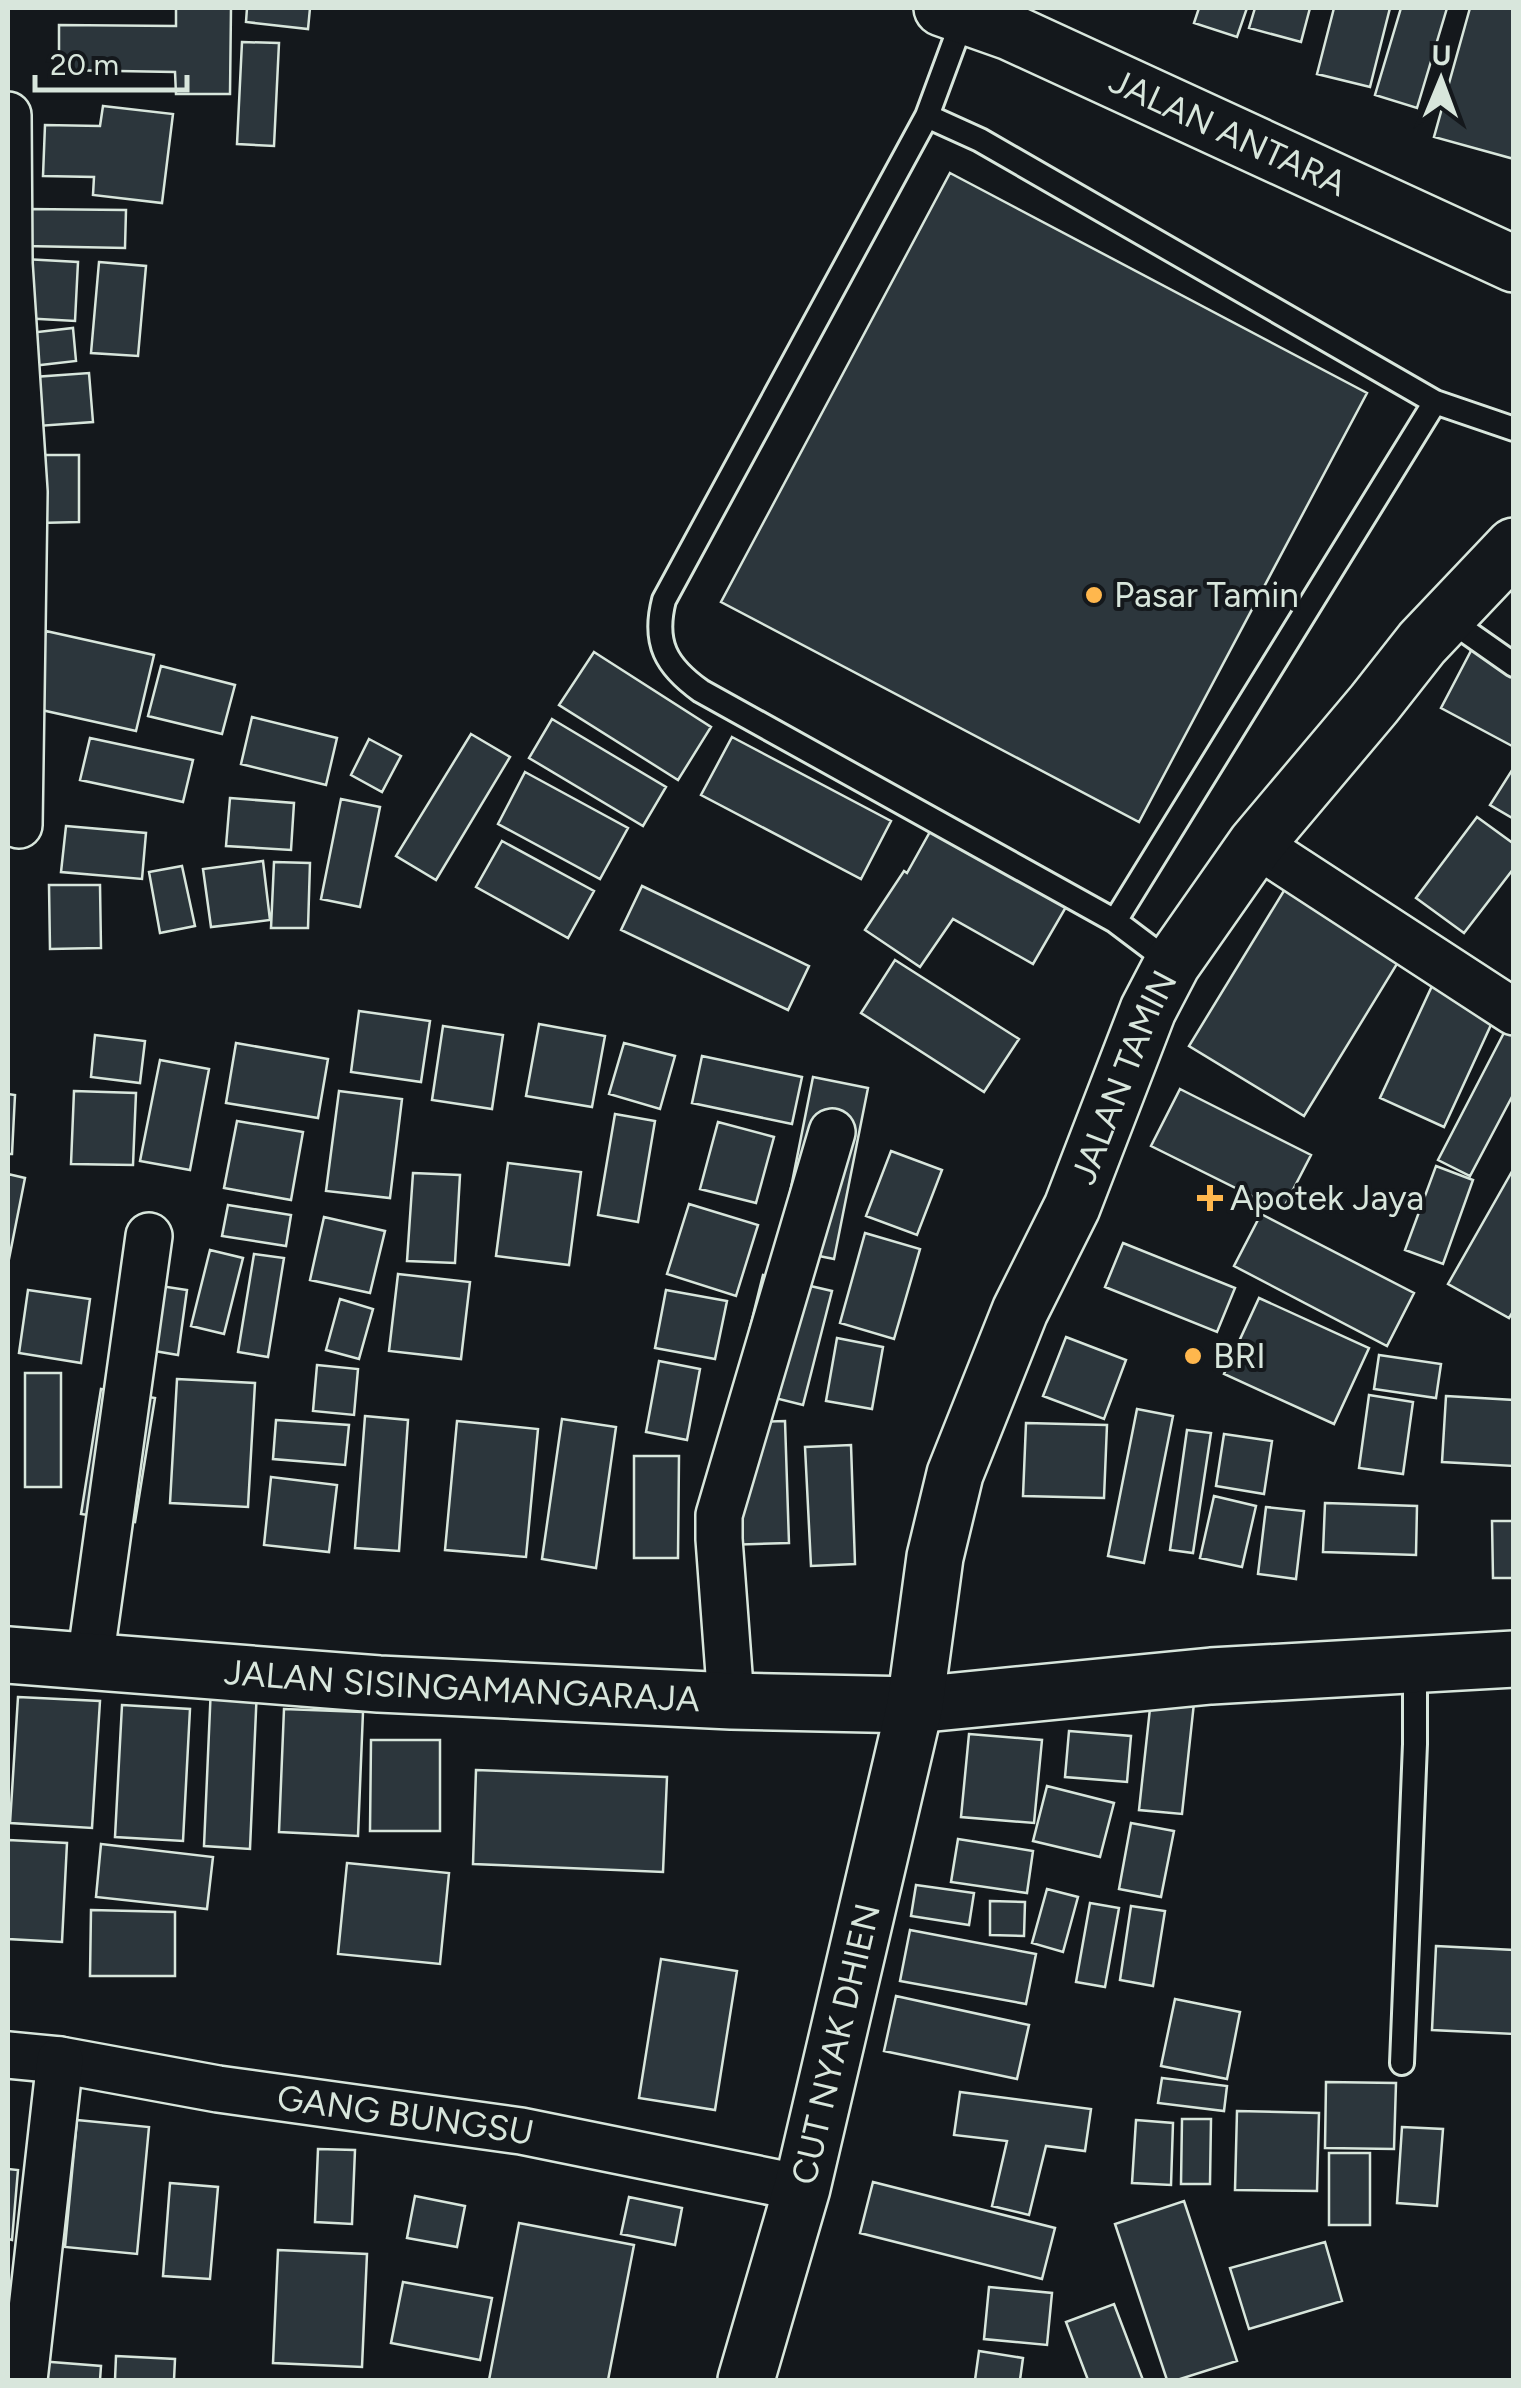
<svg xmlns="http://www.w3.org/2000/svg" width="1521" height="2388" font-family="Figtree,sans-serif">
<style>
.building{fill:#2c363c;stroke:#d8e6dc;stroke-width:2.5}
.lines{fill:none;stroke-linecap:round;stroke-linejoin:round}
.service-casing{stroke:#d8e6dc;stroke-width:28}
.minor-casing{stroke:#d8e6dc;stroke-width:50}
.tertiary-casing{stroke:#d8e6dc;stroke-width:60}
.secondary-casing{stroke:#d8e6dc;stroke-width:60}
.service{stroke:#14181c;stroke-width:22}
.minor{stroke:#14181c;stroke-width:45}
.tertiary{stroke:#14181c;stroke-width:55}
.secondary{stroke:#14181c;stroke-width:55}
.poi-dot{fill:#ffb74d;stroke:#14181c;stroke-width:4}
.labels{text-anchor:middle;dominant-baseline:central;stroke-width:8;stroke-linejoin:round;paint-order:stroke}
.street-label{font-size:35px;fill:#d8e6dc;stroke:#14181c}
.poi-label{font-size:35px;fill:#d8e6dc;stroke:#14181c;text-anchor:start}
</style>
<rect width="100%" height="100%" fill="#14181c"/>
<path class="building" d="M176,8H231L230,94H176L175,72L59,70V25L176,26Z
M247,8H310L308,29L246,22Z
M1199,8H1247L1237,37L1194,23Z
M1255,8H1310L1301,42L1249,28Z
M1334,8H1390L1370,87L1317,74Z
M1401,8H1447L1417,108L1375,95Z
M1470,8H1514V159L1434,137Z
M242,42L279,43L274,146L237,144Z
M103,106L173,114L162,203L93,195L94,177L43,176L45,125L100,126Z
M950,173L1367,393L1139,822L721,602Z
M27,209L126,210L125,248L25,246Z
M24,259L78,262L75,321L22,318Z
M99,262L146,266L138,356L91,353Z
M73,328L76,361L23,367L20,334Z
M89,373L93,422L38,426L34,377Z
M38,455H79V522L39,523Z
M46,631L154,655L136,731L28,707Z
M1473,647L1514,669V747L1441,708Z
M594,652L711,727L678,780L559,705Z
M161,666L235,685L222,734L148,716Z
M252,717L337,738L326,785L241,764Z
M552,719L666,787L643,826L529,758Z
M471,734L510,757L436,880L396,856Z
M732,737L891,821L861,879L701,795Z
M90,738L193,760L183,802L80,780Z
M369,739L401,756L382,792L351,775Z
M1514,767V819L1490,805Z
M525,772L628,828L600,879L498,824Z
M230,798L294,803L291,850L226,846Z
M341,799L380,807L360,907L321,899Z
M1477,817L1514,844V868L1464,933L1416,898Z
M66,826L146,833L142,879L61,872Z
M931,830L1066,907L1033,964L953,919L920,967L865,930L904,871L907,873Z
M502,841L594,891L568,938L476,887Z
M263,861L270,920L211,927L203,869Z
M274,862L310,863L308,928H271Z
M182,866L195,926L160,933L149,872Z
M49,885H100L101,948L50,949Z
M642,886L809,966L788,1010L621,930Z
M1285,889L1400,959L1304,1116L1189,1046Z
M895,960L1019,1039L984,1092L861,1013Z
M1432,986L1496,1014L1444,1127L1380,1098Z
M359,1011L430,1021L421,1082L351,1072Z
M1509,1023L1514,1025V1093L1470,1176L1438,1160Z
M539,1024L605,1036L592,1107L526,1096Z
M443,1026L503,1035L492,1109L432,1100Z
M95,1035L145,1041L140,1083L91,1077Z
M236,1043L328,1059L318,1118L226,1103Z
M624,1043L675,1056L660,1109L609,1094Z
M702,1056L802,1077L792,1124L692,1103Z
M160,1060L209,1069L190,1170L140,1161Z
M813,1077L868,1088L834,1259L779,1248Z
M1180,1089L1311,1155L1282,1211L1151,1146Z
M74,1091L136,1093L133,1165L71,1164Z
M339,1091L402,1099L390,1198L326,1191Z
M8,1094L15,1095L12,1154H8Z
M615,1114L655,1121L638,1222L598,1215Z
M237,1121L303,1132L291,1200L224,1188Z
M718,1122L774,1137L756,1203L700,1189Z
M891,1151L942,1170L917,1235L866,1216Z
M508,1163L581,1172L569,1265L496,1256Z
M1436,1166L1473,1180L1443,1264L1405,1250Z
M1514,1168V1310L1509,1318L1448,1284Z
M413,1173L460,1175L455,1263L407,1261Z
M8,1174L25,1178L8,1264Z
M689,1204L758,1225L736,1296L667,1274Z
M228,1205L291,1215L286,1246L222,1236Z
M1261,1214L1414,1293L1387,1346L1234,1266Z
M324,1217L385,1231L370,1293L310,1280Z
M865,1233L920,1249L894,1339L840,1323Z
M1123,1243L1235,1288L1217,1332L1105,1287Z
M210,1250L243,1258L224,1334L191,1326Z
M254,1254L284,1258L268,1357L238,1352Z
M398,1274L470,1282L461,1359L389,1351Z
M763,1275L832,1291L803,1405L735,1388Z
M128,1281L187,1290L178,1355L119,1345Z
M28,1290L90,1299L81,1363L19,1353Z
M666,1290L727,1301L715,1359L655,1348Z
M1259,1298L1369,1348L1334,1424L1224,1374Z
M340,1299L373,1309L359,1359L326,1350Z
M1066,1337L1126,1360L1104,1419L1043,1396Z
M837,1338L883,1347L872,1409L826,1401Z
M1379,1355L1441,1364L1436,1398L1374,1389Z
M659,1361L700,1369L687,1440L646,1432Z
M317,1365L358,1369L354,1415L313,1411Z
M25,1373H61V1487H25Z
M177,1379L255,1383L248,1507L170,1503Z
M101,1389L155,1398L135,1522L81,1514Z
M1369,1395L1413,1402L1403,1474L1359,1468Z
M1446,1396L1514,1400V1466L1442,1462Z
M1137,1409L1173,1416L1144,1563L1108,1556Z
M365,1416L408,1420L399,1551L355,1548Z
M562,1419L616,1427L596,1568L542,1559Z
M276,1420L349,1425L345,1465L273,1459Z
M457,1421L538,1429L526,1557L445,1550Z
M785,1421L789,1543L726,1545L723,1423Z
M1026,1423L1107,1425L1104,1498L1023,1496Z
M1187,1430L1211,1433L1193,1553L1170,1550Z
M1224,1434L1272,1441L1264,1494L1216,1486Z
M851,1445L855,1564L811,1566L805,1447Z
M634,1456H679L678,1558H634Z
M271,1477L337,1485L329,1552L264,1545Z
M1214,1496L1256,1506L1242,1567L1200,1558Z
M1325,1503L1417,1506L1416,1555L1323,1552Z
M1266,1507L1304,1511L1296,1579L1258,1574Z
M1492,1521H1514V1578H1493Z
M211,1686L257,1688L250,1849L204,1846Z
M18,1697L100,1701L92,1828L10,1823Z
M1151,1699L1194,1703L1182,1814L1139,1810Z
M122,1705L190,1709L183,1841L115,1837Z
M284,1709L363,1712L358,1836L279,1832Z
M1069,1731L1131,1736L1127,1782L1065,1777Z
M969,1734L1042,1740L1034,1823L961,1817Z
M371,1740H440V1831H370Z
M476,1770L667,1777L663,1872L473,1864Z
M1047,1786L1114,1803L1100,1857L1033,1841Z
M1131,1823L1174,1831L1161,1897L1119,1889Z
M958,1839L1033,1851L1027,1893L951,1882Z
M8,1840L67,1843L62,1942L8,1939Z
M101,1844L213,1857L207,1909L96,1897Z
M347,1863L449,1873L440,1964L338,1954Z
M916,1885L974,1893L969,1925L911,1916Z
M1047,1889L1078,1897L1063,1952L1032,1943Z
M990,1901L1025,1902L1024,1936L990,1935Z
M1090,1903L1119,1908L1105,1987L1076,1982Z
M1131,1906L1165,1911L1153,1986L1120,1980Z
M91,1910L175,1912V1976H90Z
M910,1930L1036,1954L1026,2004L900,1981Z
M1436,1946L1514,1950V2034L1432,2030Z
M661,1959L737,1971L715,2110L639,2098Z
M896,1996L1029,2025L1017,2079L884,2051Z
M1175,1999L1240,2012L1227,2079L1161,2066Z
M1162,2078L1227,2086L1224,2111L1158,2103Z
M1326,2082L1396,2083L1394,2149L1325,2148Z
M960,2092L1091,2109L1085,2151L1046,2146L1029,2215L992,2206L1007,2141L954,2135Z
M1237,2111L1319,2113L1317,2191L1235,2190Z
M1182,2119H1211L1210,2184H1181Z
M77,2120L149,2127L137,2254L65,2247Z
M1136,2120L1173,2123L1171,2185L1132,2183Z
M1402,2127L1443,2129L1437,2206L1397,2203Z
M318,2149L355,2150L352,2224L315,2222Z
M1329,2153H1370V2225H1329Z
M8,2169L18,2170L12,2240L8,2239Z
M873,2182L1055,2228L1042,2279L860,2233Z
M170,2183L218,2187L210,2279L163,2276Z
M415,2196L465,2206L457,2247L407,2238Z
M629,2197L682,2208L675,2245L621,2234Z
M1184,2201L1237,2361L1177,2380H1167L1115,2224Z
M519,2223L634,2245L608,2380H489Z
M1325,2242L1342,2301L1249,2329L1230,2268Z
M278,2250L367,2254L362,2367L273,2363Z
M403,2282L492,2298L480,2360L391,2343Z
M989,2287L1052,2293L1047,2345L984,2339Z
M1114,2304L1143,2380H1088L1066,2322Z
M979,2351L1023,2358L1020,2380H975Z
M116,2356L175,2359L174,2380H115Z
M39,2361L101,2366L100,2380H37Z"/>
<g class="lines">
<g class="service-casing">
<path id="service" d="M927,116L964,16
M1447,618L1514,665
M1115,921L1435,402
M1172,964L1115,921L701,691C666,666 653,643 664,600L927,116L980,140L1435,402L1514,429
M1402,2063L1415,1744V1663"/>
</g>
<g class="minor-casing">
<g id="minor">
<path d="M8,115L9,264L24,492L19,825"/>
<path d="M1256,844L1514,1012"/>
<path d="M90,1661L149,1236"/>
<path d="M731,1701L719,1539V1515L832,1132"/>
<path id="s1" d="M8,2055L60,2060L218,2089L521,2131L802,2188"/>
<path d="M24,2380L60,2060"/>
</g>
</g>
<g class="tertiary-casing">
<g id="tertiary">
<path id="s2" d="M942,8L1010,32L1514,264"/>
</g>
</g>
<g class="secondary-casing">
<g id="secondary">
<path id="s3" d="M8,1655L379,1684L731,1701L915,1705L1211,1676L1514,1659"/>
<path id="s4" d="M746,2380L802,2188L915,1705L935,1557L955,1474L1020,1311L1072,1207L1148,1010L1172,964L1256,844L1374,704L1422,643L1514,546"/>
</g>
</g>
<use href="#service" class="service"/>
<use href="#minor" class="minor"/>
<use href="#tertiary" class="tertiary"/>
<use href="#secondary" class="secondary"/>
</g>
<g class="poi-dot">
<circle cx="1094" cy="595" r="10"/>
<path d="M1205 1183h10v10h10v10h-10v10h-10v-10h-10v-10h10z"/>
<circle cx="1193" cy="1356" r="10"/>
</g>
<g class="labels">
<g class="street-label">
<text stroke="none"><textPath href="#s2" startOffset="312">JALAN ANTARA</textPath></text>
<text stroke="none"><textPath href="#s4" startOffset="1362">JALAN TAMIN</textPath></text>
<text stroke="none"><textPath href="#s3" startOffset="455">JALAN SISINGAMANGARAJA</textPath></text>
<text stroke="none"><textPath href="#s4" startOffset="348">CUT NYAK DHIEN</textPath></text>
<text stroke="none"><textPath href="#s1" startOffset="402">GANG BUNGSU</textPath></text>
</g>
<g class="poi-label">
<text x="1114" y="595">Pasar Tamin</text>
<text x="1230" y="1198">Apotek Jaya</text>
<text x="1213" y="1356">BRI</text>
</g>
</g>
<rect width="1521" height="2388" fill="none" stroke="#d8e6dc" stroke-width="20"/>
<g transform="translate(1441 80) rotate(1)" stroke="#14181c" stroke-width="8" paint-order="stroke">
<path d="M0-8L18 38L0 25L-18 38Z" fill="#d8e6dc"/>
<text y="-15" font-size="28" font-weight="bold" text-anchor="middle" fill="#d8e6dc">U</text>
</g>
<path d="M35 75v15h152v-15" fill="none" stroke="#d8e6dc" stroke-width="5"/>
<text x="50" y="75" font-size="30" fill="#d8e6dc" stroke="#14181c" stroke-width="8" paint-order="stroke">20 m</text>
</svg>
